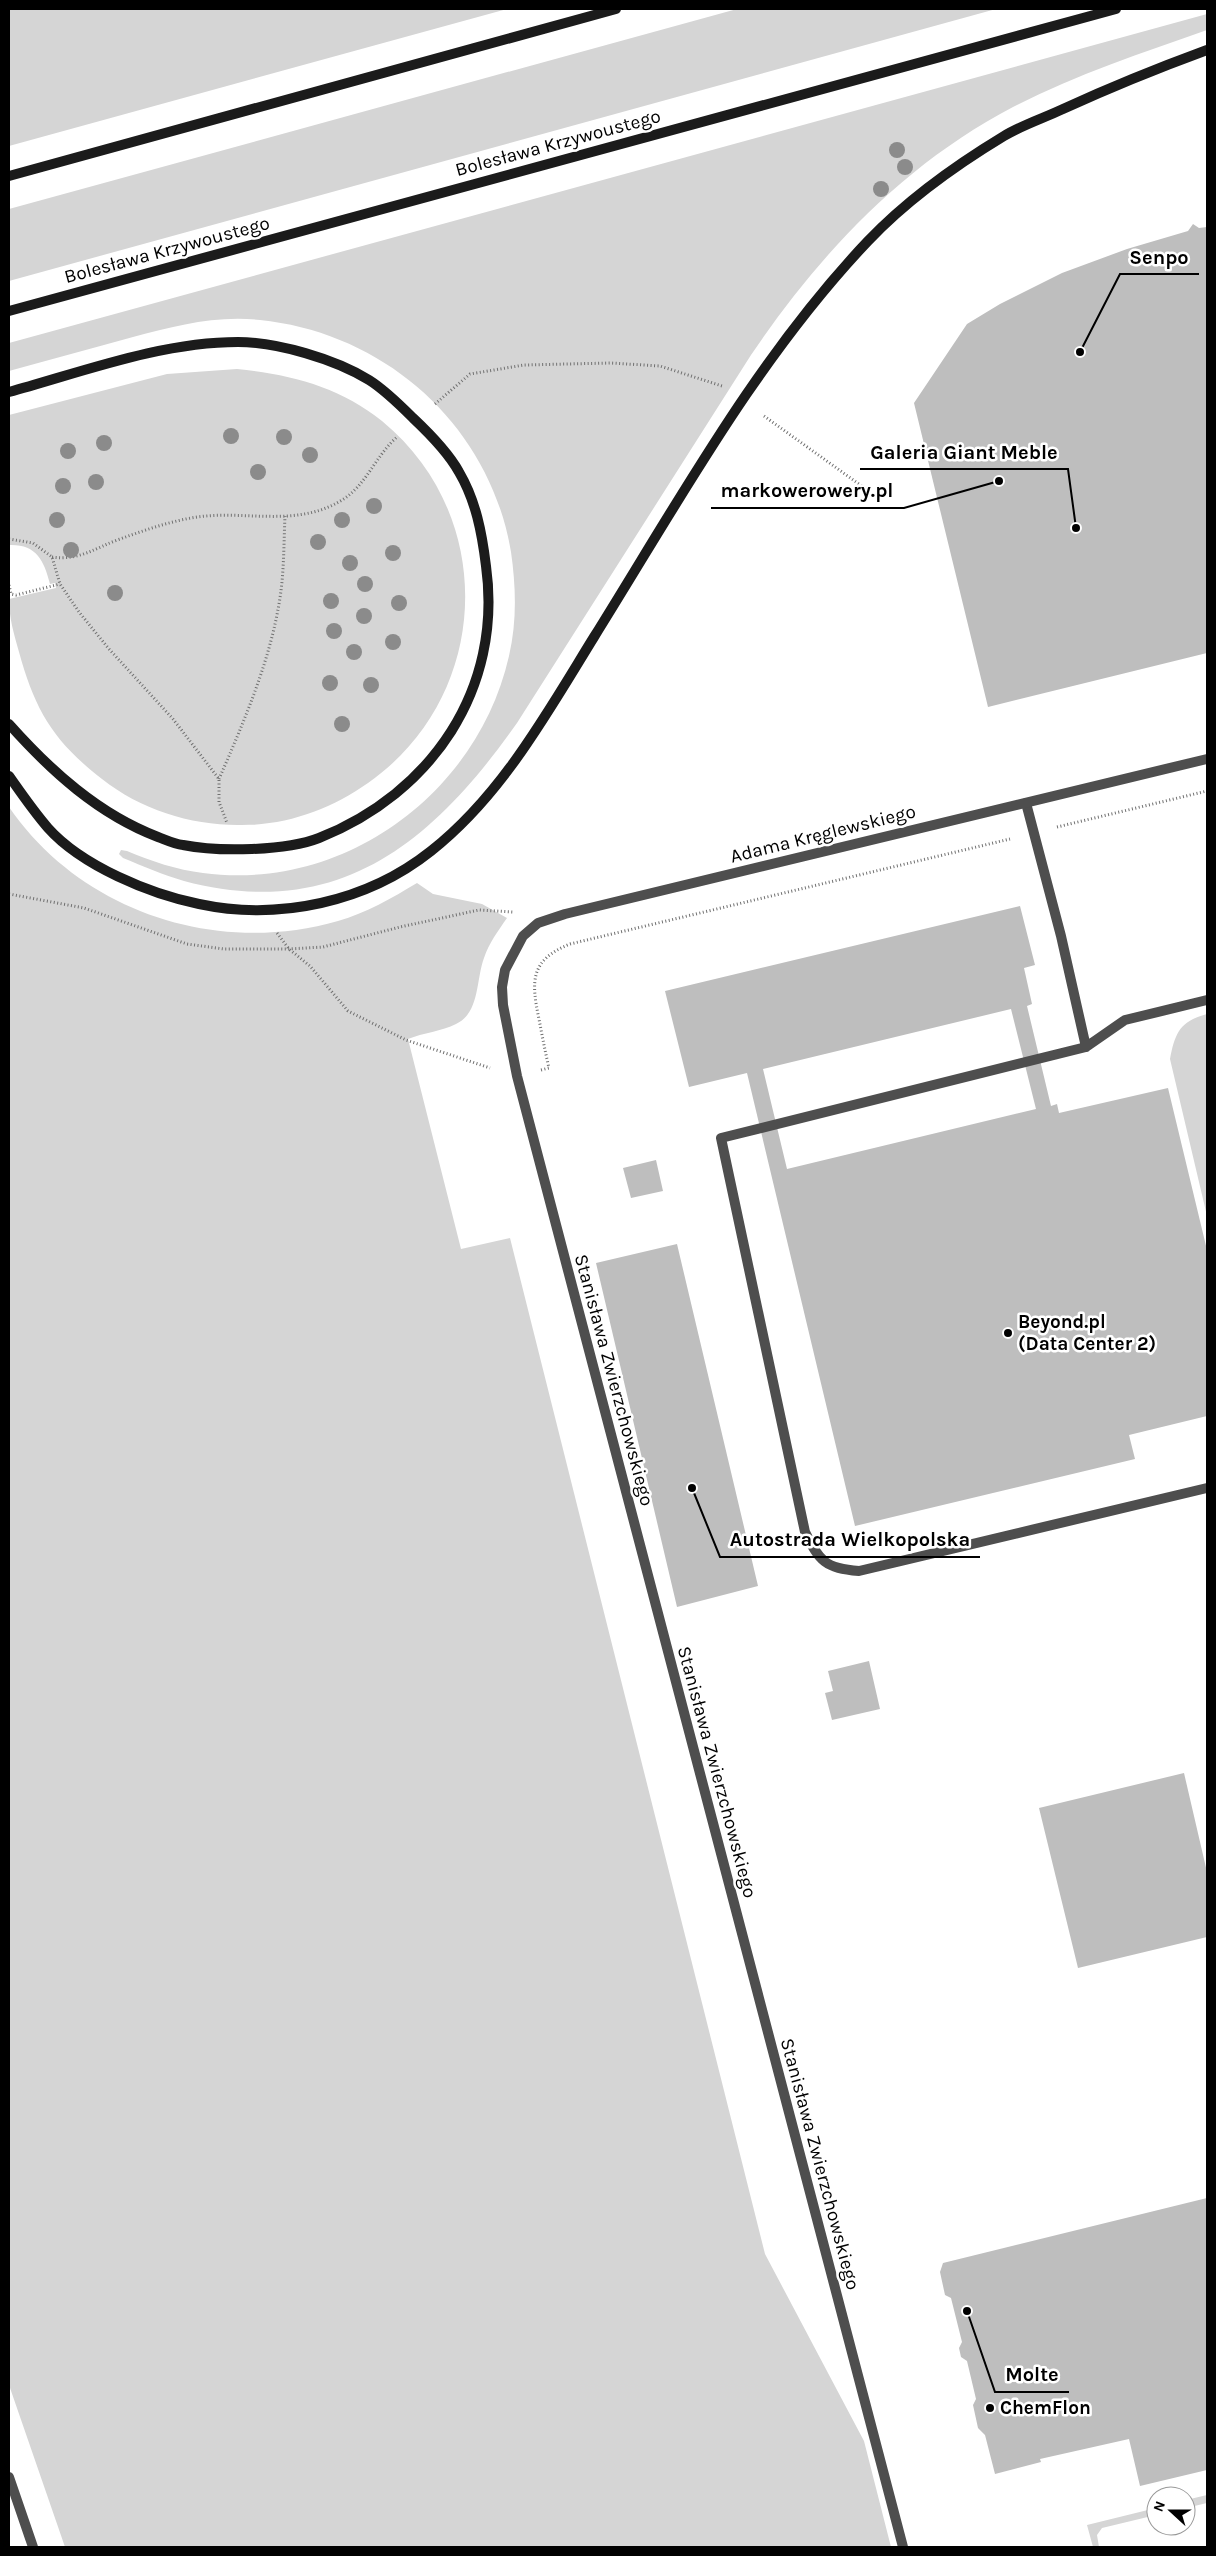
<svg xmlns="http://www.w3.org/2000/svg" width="1216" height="2556" font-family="Karla,sans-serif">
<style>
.green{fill:#d5d5d5}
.building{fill:#bebebe;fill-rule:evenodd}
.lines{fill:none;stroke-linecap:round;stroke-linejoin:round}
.path{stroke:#707070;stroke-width:3;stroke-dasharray:1 2.5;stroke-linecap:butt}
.lane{stroke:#4e4e4e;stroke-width:10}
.street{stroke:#4e4e4e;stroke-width:10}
.secondary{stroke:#1b1b1b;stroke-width:10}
.tree{fill:#8b8b8b}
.poi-dot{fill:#000;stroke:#fff;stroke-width:2}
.labels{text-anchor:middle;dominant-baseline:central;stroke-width:5;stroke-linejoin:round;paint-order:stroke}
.street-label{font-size:19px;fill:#000;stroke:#fff}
.poi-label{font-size:19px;font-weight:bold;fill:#000;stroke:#fff;text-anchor:start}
.leader{fill:none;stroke:#000;stroke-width:2}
.callout-dot{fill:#000;stroke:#fff;stroke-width:2}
.callout-label{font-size:20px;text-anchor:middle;font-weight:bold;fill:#000;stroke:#fff;stroke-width:5;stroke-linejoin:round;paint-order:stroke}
</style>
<rect width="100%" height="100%" fill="#fff"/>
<path class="green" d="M9,9H507L9,146Z
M737,9H996L9,281V209Z
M1207,14V30C1142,53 1075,75 1013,107C904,164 819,254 751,355L517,723C433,842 339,922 184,881C163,875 143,866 123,858L119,854L121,850L127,851C151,861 177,870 203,873C344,892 478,793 509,656C517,622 516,587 511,552C490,426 386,333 260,320C216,315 175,326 133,337C92,348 50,360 9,371V343Z
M237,369C290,374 340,387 382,421C499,517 491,697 368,783C331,809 288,825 242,825C193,826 141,810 102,779C53,741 35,710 19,652C14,634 9,618 9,599L56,588L55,583L50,584C44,560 36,544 9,545V415L167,374Z
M9,807C81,912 217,956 338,921C366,913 392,898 417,883L433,894L482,904L507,918C498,931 489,943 484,958C476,979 480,1013 456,1024C442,1031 423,1033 408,1039L461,1249L510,1238L765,2254L864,2441L891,2547H65L9,2385Z
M1207,1014V1216L1170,1059C1175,1033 1180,1021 1207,1014Z
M1207,2495V2503L1186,2508V2500Z
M1156,2508V2515L1102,2528L1097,2535L1099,2547H1093L1087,2525Z"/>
<path class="building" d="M1193,224L1199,228L1207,227V653L988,707L914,403L967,324L1000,304L1062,273L1127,249L1188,231Z
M1020,906L1035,965L1024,968L1032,1004L1027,1006L1051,1106L1057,1104L1059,1113L1168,1088L1207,1250V1416L1129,1435L1135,1459L855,1526L747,1073L689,1087L665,991ZM1011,1009L1036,1109L787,1169L763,1069Z
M656,1160L663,1191L631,1198L623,1168Z
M677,1244L758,1586L677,1607L596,1263Z
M869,1661L880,1709L832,1720L825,1693L833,1691L828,1671Z
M1184,1773L1207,1872V1937L1078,1968L1039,1808Z
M1207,2198V2470L1140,2486L1129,2439L1040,2459L1041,2462L995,2474L985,2435L978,2428L973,2405L976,2399L967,2361L961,2357L959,2348L962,2342L951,2298L945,2295L940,2272L943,2263Z"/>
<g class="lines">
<path class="path" d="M435,404L470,374L524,365L611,363L660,366L722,386
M764,416L877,497
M9,539L33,543L52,557L60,584L79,612L109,649L173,719L219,779V802L227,823
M52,557C79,561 95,548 120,539C145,530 171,521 197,517C246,510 297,528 342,500C366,486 376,455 397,437
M9,585L11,594L16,595L60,584
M219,779C246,717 275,650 282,582C284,560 284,538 285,516
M1057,827L1207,791
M9,894L84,908L187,944L224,949H289L323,947L400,927L479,910L513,912
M277,933L289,949L310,966L348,1011L406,1040L490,1068
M541,1070L549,1068C545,1051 542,1035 539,1019C531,981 530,960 570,944L1010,839"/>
<path class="lane" d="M1026,803L1061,936L1086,1047
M1207,1000L1125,1020L1086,1047L721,1138L805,1532C820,1562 825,1568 859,1571L1207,1488"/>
<path class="street" d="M9,2477L33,2547
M903,2547L517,1076L503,1005L502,987L505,970L523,936L538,923L565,914L1207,759"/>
<path class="secondary" d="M9,176L616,9
M9,311L1116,9
M9,392C82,372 161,342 238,342C277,342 335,359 369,380C385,390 400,405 413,418C430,434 448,452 459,472C476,501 482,533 486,566C503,689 432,793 319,838C286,851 218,852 183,845C174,844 166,840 158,837C98,814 51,771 9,724
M9,776C21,793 34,812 48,828C82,866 150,894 199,904C279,921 367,902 431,851C502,795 547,713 594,637C679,501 757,358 868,241C907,200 956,165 1004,136C1022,125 1044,118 1063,109C1111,87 1158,68 1207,50"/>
</g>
<g class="tree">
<circle cx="897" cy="150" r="8"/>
<circle cx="905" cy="167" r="8"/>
<circle cx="881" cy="189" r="8"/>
<circle cx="231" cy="436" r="8"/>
<circle cx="284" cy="437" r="8"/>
<circle cx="104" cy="443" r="8"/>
<circle cx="68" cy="451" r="8"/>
<circle cx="310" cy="455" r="8"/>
<circle cx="258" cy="472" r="8"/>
<circle cx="96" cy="482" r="8"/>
<circle cx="63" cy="486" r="8"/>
<circle cx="374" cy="506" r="8"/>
<circle cx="57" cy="520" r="8"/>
<circle cx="342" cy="520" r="8"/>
<circle cx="318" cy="542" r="8"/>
<circle cx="71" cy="550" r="8"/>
<circle cx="393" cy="553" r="8"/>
<circle cx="350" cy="563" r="8"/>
<circle cx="365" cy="584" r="8"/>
<circle cx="115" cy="593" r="8"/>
<circle cx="331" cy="601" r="8"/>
<circle cx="399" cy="603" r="8"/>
<circle cx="364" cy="616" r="8"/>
<circle cx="334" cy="631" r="8"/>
<circle cx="393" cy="642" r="8"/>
<circle cx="354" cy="652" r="8"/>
<circle cx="330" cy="683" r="8"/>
<circle cx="371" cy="685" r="8"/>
<circle cx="342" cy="724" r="8"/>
</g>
<g class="poi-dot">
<circle cx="1008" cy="1333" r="5"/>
<circle cx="990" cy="2408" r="5"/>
</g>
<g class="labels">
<g class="street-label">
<text transform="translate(558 143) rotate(-15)">Bolesława Krzywoustego</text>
<text transform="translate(167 250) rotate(-15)">Bolesława Krzywoustego</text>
<text transform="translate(823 834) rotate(-14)">Adama Kręglewskiego</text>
<text transform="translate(614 1380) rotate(75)">Stanisława Zwierzchowskiego</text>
<text transform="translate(717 1772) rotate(75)">Stanisława Zwierzchowskiego</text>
<text transform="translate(820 2164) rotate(75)">Stanisława Zwierzchowskiego</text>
</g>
<g class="poi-label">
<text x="1018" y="1322">Beyond.pl<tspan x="1018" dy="22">(Data Center 2)</tspan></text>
<text x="1000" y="2408">ChemFlon</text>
</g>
</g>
<path class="leader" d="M1080 352L1120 274H1199M1076 528L1068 469H860M999 481L904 508H711M692 1488L720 1557H980M967 2311L995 2392H1069"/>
<g class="callout-dot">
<circle cx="1080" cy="352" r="5"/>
<circle cx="1076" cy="528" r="5"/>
<circle cx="999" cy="481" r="5"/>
<circle cx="692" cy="1488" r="5"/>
<circle cx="967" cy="2311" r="5"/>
</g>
<g class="callout-label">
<text x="1159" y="264">Senpo</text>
<text x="964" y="459">Galeria Giant Meble</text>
<text x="807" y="497">markowerowery.pl</text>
<text x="850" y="1546">Autostrada Wielkopolska</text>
<text x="1032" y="2381">Molte</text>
</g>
<rect width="1216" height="2556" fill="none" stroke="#000000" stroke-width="20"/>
<g transform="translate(1171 2511) rotate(291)"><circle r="24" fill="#ffffff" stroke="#999999"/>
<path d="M0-4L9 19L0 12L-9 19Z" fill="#000000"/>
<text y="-8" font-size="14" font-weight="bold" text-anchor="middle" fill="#000000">N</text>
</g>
</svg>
